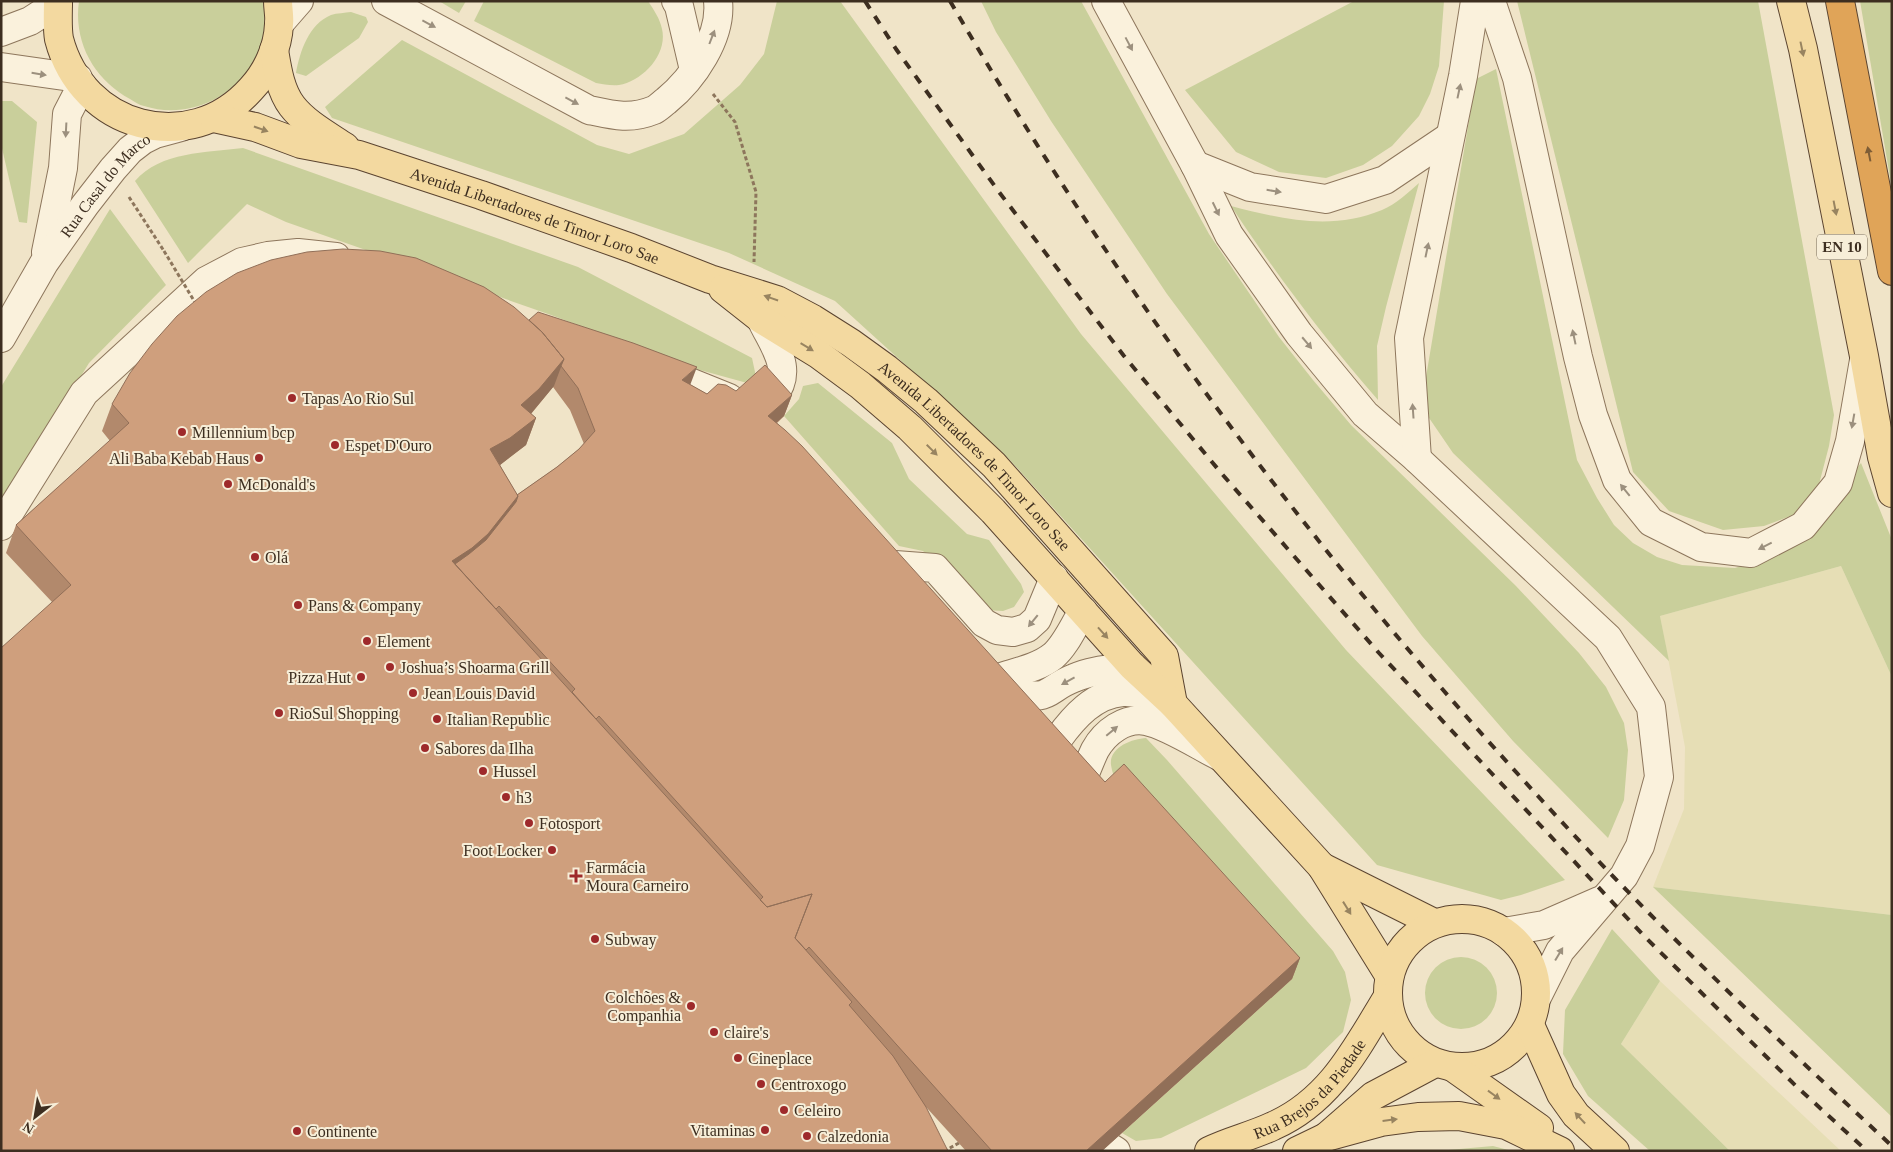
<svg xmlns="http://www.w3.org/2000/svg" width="1893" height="1152" font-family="'Times New Roman',serif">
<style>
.farmland{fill:#e6deb5}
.green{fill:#c9cf9b}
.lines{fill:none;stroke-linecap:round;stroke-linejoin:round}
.minor-casing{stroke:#8d765c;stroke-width:30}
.major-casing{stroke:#5b4430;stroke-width:30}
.highway-casing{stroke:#5b4430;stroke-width:30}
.path{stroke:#8d765c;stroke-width:3;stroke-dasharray:4 2.5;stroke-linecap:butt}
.minor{stroke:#faf1dc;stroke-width:28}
.major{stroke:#f3d9a0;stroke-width:28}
.highway{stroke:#e0a458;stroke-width:28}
.rail{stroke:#3d2e20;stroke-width:4;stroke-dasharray:9 9;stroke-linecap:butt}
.path-bridge{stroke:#8d765c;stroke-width:3;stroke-dasharray:4 2.5;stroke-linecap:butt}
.wall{fill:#b2896c;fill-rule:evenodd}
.shaded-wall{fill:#916f58}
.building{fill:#cf9f7d;stroke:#916f58}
.oneway{fill:#9c907e}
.oneway2{fill:#988460}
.oneway3{fill:#7e5d36}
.poi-dot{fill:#9e2a2b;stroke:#f7eed8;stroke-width:2}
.labels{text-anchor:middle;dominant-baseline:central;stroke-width:4;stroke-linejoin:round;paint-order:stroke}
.shield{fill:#f7eed8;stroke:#756857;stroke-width:1}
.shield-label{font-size:15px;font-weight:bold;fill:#3d2e20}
.street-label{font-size:16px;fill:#3d2e20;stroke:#f7eed8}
.poi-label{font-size:16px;fill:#3d2e20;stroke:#f7eed8;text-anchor:start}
</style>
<rect width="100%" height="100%" fill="#f0e4c8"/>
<path class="farmland" d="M1841,566L1892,677V915L1653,887L1684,809L1685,747L1660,616Z
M1660,981L1841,1151H1730L1621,1044Z"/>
<path class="green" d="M79,1H265C265,10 266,19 266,28C265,44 256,61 246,73C223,103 182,118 144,106C139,105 135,102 130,99C95,80 73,43 79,1Z
M439,1H466L459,13Z
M484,1H648C654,10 660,19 662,29C668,55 642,81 619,85C611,86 603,84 596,83L474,21Z
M777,1H840L1081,334L1346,650L1565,880L1521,895L1501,900L1377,865L1008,458L835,301L729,253L332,118L325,107L402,40L597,145L629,154L684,134L740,85L764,54Z
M981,1H1081L1209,234L1279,337L1313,380L1351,425L1516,586L1579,653L1606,687L1624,723L1628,750L1624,800L1608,838L1513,741L1422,636L1167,294L1051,121L996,32Z
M1354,1H1444L1439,66L1430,94L1419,116L1392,146L1363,165L1326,178L1279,172L1236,152L1185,90Z
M1517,1H1758L1834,415L1829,446L1817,492L1798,513L1764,526L1723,530L1669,511L1633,472Z
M1860,1H1892V189Z
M351,12L366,17L368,22L359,38L306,76L296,73C300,51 309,24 331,15C337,13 345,13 351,12Z
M1496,69L1577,460L1597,498L1614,525L1633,543L1657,557L1682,565L1735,568L1781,553L1861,463L1892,540V677L1841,566L1660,616L1669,661L1453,453L1425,412L1426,377L1476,79Z
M1,101H12L37,122L27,223L19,222L1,144Z
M243,148L578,267L752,358L758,386L689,367L551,315L286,222L247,204L188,263L135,181C161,151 206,153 243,148Z
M1419,183L1386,307L1377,346L1378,400C1324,338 1276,274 1231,206C1281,219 1332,231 1382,210C1396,204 1408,193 1419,183Z
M110,209L166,285L89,363L1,507V387Z
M818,383L892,443L909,479L967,534L989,540L1021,584L1024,592L1014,607L1003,611L985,610L923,551L899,546L784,416L799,399L803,386Z
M1146,738L1167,760L1333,951L1345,972L1351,1000L1343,1032L1306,1068L1161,1138L1136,1141L1122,1133L1292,979L1116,786C1115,779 1112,772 1111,765C1109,747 1132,739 1146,738Z
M1653,887L1892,915V1117Z
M1612,929L1660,981L1621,1044L1730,1151H1650L1588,1096L1563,1054L1565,1010Z
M1425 993a36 36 0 1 1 72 0a36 36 0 1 1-72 0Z
M1493,1146L1512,1151H1437Z"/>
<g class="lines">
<g class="minor-casing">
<g id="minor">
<path d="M386,1L589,110C612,115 630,120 654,110C658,108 662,104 666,101C693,79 722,37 718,1"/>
<path d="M676,1L679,6L694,70"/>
<path d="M1106,1L1195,165L1229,235L1299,334L1365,414L1417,459L1608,638L1651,707L1659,777L1640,846L1624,876L1560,951L1537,997"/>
<path d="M1491,1L1517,78L1578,357L1593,415L1617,480L1651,522L1701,547L1751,553L1803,526L1838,483L1850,441L1864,360"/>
<path d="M279,24L299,1"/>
<path d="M1,32L30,21L58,3"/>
<path d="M1,67L78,78"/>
<path d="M1195,165L1250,187L1326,199L1385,180L1449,137"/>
<path d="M46,252L63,168L67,114L82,85"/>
<path d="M761,319C774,347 795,369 772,398"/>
<path id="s1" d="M1,338L44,263L85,205L113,169L130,150L143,140L155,134L181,127"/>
<path d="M657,369L729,398L745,409"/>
<path d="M1417,459L1409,338L1463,76L1475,1"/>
<path d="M1,526L84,393L206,281L242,262L268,256L298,253L336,257"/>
<path d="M895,565L935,568L984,623L997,630L1013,632L1027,628L1037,619L1054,578"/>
<path d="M998,678C1016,672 1038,668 1053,656C1066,645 1074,625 1083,611"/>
<path d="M1014,691C1051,703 1045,689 1074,678C1092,670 1113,669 1132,666"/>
<path d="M1058,739C1074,717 1094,694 1123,692C1139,691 1158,699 1173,704"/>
<path d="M1086,771C1089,764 1092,756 1095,750C1105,732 1125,717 1146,721C1167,725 1199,746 1219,756"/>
<path d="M1504,932L1544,925L1599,901"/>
<path d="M1108,1146L1116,1151"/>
</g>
</g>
<g class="major-casing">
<g id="major">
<path d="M58,1C58,13 57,28 59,39C82,128 189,158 251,89C267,72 278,48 279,24C280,17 278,9 278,1"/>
<path d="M1791,1L1803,49L1864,356L1882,457L1892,493"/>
<path d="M274,50C277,68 280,90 292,106C305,123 327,135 345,147"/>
<path id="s2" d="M214,118L255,127L301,144L359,155L481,195L631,248L710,279L777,300L813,319L851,343L887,369L926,401L994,465L1164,656L1173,704"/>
<path d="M723,289L761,319L818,354L860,385L910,428L993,511L1132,666L1173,704L1322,867L1389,975"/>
<path d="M1322,867L1434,923"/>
<circle cx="1462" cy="993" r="74"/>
<path d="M1530,1025L1561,1094L1576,1115L1615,1151"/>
<path d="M1454,1068L1539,1128"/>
<path d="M1326,1137L1381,1122L1418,1117L1459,1116L1506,1125L1560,1151"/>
<path id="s3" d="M1209,1151C1229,1141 1252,1136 1273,1126C1330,1101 1356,1049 1387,998"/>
<path d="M1297,1151L1326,1137L1373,1096L1435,1063"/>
</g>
</g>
<g class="highway-casing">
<path id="highway" d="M1840,1L1892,271"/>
</g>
<path class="path" d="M713,94L735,122L756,192L754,262
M129,197L164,251
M944,1151L961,1142"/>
<use href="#minor" class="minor"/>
<use href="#major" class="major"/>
<use href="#highway" class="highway"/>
<path class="rail" d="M865,1L896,49L999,192L1124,356L1222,474L1379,653L1645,937L1796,1086L1867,1151
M950,1C1055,182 1173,356 1303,521C1384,624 1471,724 1561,821C1666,935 1779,1041 1892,1146"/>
<path class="path-bridge" d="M164,251L196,304"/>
</g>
<path class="wall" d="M529,320L691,385L707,394L736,391L792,395L784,416L777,423L1105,782L1300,958L1292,979L1102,1151H966L926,1107L52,602L6,553L16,525L110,441L102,431L112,404ZM553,387L570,410L584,444L579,449L557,467L517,495L500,465L526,445L536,418L531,414Z"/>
<path class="shaded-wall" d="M564,359L554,386L529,416L521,405Z
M697,367L689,388L682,380Z
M792,395L784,416L760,437L768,416Z
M536,418L526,445L500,465L490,449Z
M518,496L508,524L462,575L452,561Z
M1300,958L1292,979L1102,1151H1086Z"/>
<path class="building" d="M343,249L380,251L416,258L484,287L514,307L542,332L564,359L539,389L521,405L536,418L510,438L490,449L518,496L488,534L472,548L452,561L767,907L812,894L795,938L852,1002L849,1005L893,1056L926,1107L948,1151H1V648L71,585L16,525L129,423L112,404L130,373L152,344L177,316L206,292L237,273L271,260L307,252Z
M538,312L633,343L697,367L682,380L707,394L718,384L726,385L736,391L765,365L792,395L768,416L785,430L802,446L1105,782L1124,764L1300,958L1086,1151H992L809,947L806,950L795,938L812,894L767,907L760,900L763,897L599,716L596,719L572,692L575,689L499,606L496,609L455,564L469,554L486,540L516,502L518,496L517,495L557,467L579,449L595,431L578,388L561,366L564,359L542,332L529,320Z"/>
<defs><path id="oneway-solid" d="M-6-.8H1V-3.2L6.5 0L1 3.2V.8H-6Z" transform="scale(1.25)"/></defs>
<g class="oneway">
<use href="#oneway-solid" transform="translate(429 24) rotate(28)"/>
<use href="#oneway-solid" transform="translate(712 37) rotate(-69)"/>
<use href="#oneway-solid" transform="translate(1129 44) rotate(62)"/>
<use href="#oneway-solid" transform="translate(39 74) rotate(9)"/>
<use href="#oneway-solid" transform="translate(1459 91) rotate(-78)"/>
<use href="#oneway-solid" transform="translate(572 101) rotate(28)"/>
<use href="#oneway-solid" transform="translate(66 130) rotate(93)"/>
<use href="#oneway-solid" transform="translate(1274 191) rotate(9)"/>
<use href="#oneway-solid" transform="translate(1216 209) rotate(64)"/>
<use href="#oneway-solid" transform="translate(1427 250) rotate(-78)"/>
<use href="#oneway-solid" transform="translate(1574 337) rotate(-102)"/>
<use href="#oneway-solid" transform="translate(1307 343) rotate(50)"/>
<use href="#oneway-solid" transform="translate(1413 411) rotate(-94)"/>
<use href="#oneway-solid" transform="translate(1853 421) rotate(100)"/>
<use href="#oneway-solid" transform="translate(1625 490) rotate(-129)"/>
<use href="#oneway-solid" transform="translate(1765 546) rotate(153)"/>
<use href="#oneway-solid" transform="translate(1033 621) rotate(129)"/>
<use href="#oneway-solid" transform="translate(1068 681) rotate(151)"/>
<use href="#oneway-solid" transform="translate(1112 731) rotate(-40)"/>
<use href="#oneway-solid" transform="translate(1559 954) rotate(-59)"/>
</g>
<g class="oneway2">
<use href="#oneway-solid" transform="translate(1802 49) rotate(78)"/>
<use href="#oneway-solid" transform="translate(261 129) rotate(19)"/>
<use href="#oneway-solid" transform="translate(1835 208) rotate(79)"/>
<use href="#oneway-solid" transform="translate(771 298) rotate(-161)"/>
<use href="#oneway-solid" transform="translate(807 347) rotate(31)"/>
<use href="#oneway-solid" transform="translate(932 450) rotate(45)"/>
<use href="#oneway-solid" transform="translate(1103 633) rotate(48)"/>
<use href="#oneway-solid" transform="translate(1347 908) rotate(58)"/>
<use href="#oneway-solid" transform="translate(1494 1095) rotate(36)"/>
<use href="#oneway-solid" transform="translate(1580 1118) rotate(-133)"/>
<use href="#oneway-solid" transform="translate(1390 1120) rotate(-7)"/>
</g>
<use class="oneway3" href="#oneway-solid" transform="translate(1869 154) rotate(-101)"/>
<g class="poi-dot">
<circle cx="292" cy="398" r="5"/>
<circle cx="182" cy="432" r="5"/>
<circle cx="335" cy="445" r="5"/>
<circle cx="259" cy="458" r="5"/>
<circle cx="228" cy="484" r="5"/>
<circle cx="255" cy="557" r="5"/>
<circle cx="298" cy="605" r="5"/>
<circle cx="367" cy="641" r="5"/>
<circle cx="390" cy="667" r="5"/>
<circle cx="361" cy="677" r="5"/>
<circle cx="413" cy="693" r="5"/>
<circle cx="279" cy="713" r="5"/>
<circle cx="437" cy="719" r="5"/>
<circle cx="425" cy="748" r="5"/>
<circle cx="483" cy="771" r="5"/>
<circle cx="506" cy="797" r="5"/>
<circle cx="529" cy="823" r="5"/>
<circle cx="552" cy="850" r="5"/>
<path d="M573.5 868.5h5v5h5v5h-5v5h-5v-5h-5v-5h5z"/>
<circle cx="595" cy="939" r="5"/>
<circle cx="691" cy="1006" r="5"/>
<circle cx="714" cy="1032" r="5"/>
<circle cx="738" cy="1058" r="5"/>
<circle cx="761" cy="1084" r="5"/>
<circle cx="784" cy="1110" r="5"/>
<circle cx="765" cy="1130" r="5"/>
<circle cx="297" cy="1131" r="5"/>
<circle cx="807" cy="1136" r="5"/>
</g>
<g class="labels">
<rect class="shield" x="1817" y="234.5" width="50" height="25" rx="4"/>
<g class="shield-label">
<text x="1842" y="247">EN 10</text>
</g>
<g class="street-label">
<text stroke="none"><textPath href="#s1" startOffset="186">Rua Casal do Marco</textPath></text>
<text stroke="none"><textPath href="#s2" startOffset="336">Avenida Libertadores de Timor Loro Sae</textPath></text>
<text stroke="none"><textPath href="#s2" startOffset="846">Avenida Libertadores de Timor Loro Sae</textPath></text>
<text stroke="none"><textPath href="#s3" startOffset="121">Rua Brejos da Piedade</textPath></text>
</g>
<g class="poi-label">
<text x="302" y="398">Tapas Ao Rio Sul</text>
<text x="192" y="432">Millennium bcp</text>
<text x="345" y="445">Espet D'Ouro</text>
<text x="249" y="458" text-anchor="end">Ali Baba Kebab Haus</text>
<text x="238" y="484">McDonald's</text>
<text x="265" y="557">Olá</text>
<text x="308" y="605">Pans &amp; Company</text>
<text x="377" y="641">Element</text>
<text x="400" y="667">Joshua’s Shoarma Grill</text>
<text x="351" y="677" text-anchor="end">Pizza Hut</text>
<text x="423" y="693">Jean Louis David</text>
<text x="289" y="713">RioSul Shopping</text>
<text x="447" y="719">Italian Republic</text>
<text x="435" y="748">Sabores da Ilha</text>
<text x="493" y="771">Hussel</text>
<text x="516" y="797">h3</text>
<text x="539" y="823">Fotosport</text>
<text x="542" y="850" text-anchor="end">Foot Locker</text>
<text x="586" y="867">Farmácia<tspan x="586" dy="18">Moura Carneiro</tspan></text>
<text x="605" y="939">Subway</text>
<text x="681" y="997" text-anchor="end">Colchões &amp;<tspan x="681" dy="18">Companhia</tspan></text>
<text x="724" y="1032">claire's</text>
<text x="748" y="1058">Cineplace</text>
<text x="771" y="1084">Centroxogo</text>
<text x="794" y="1110">Celeiro</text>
<text x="755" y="1130" text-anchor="end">Vitaminas</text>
<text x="307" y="1131">Continente</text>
<text x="817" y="1136">Calzedonia</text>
</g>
</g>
<rect width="1893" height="1152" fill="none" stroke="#3d2e20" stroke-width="5"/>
<g transform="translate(35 1117) rotate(211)" stroke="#f7eed8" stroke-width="4" paint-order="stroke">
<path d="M0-4L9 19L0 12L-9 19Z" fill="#3d2e20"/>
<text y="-8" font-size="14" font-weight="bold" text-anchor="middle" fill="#3d2e20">N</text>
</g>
</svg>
